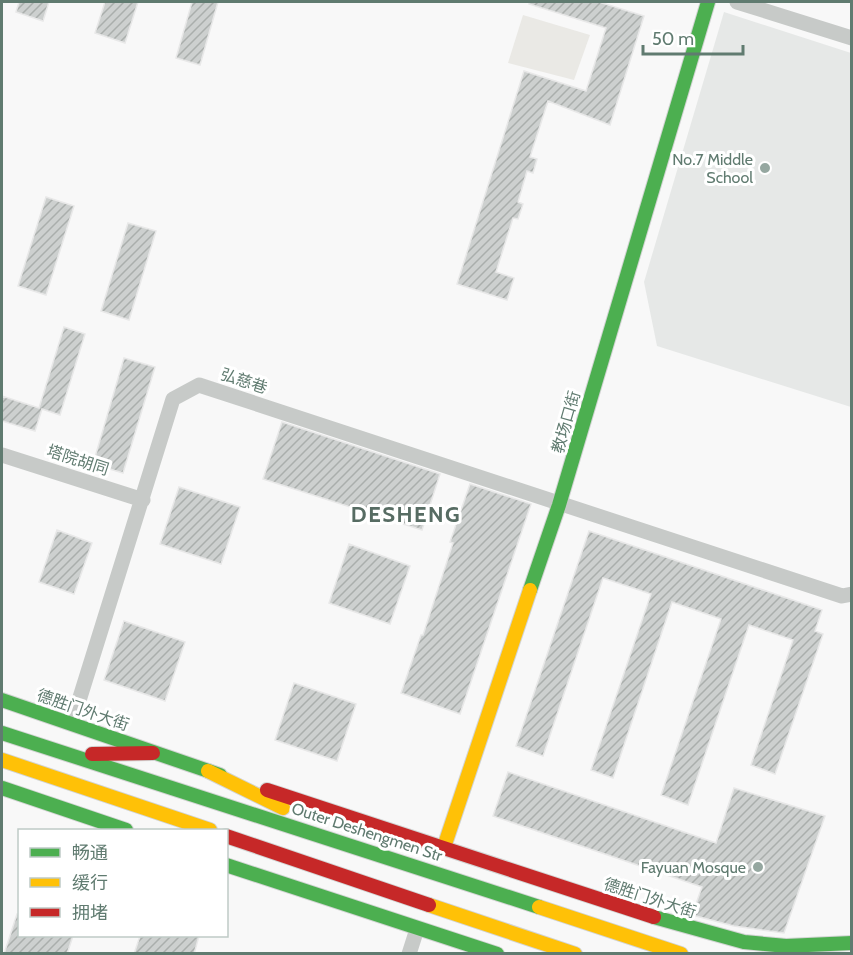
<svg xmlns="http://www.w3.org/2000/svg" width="853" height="955" font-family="Cabin,'Noto Sans SC',sans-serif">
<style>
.built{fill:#e6e8e7}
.garden{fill:#eae9e5}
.building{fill:url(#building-hatch);stroke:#e8e8e8;stroke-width:1.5}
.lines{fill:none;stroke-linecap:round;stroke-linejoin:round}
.fast-casing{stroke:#d2d4d3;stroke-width:16}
.slow-casing{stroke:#d2d4d3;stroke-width:16}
.jam-casing{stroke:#d2d4d3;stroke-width:16}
.street{stroke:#c7cac8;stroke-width:15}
.fast{stroke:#4caf50;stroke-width:14}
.slow{stroke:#ffc107;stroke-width:14}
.jam{stroke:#c62828;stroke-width:14}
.poi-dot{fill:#95a7a0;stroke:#fff;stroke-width:2}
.labels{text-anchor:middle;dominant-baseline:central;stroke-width:6;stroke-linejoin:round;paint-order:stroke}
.poi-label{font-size:16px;fill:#607b70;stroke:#fff;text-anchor:end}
.street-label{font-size:16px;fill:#607b70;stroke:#fff}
.district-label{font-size:22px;font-weight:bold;letter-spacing:1.5px;fill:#576c63;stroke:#fff}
</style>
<defs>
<pattern id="building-hatch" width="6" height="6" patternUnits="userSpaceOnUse" patternTransform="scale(1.5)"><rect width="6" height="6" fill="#cdd0cf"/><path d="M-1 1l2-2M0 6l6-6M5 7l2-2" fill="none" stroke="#aaaeac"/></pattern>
</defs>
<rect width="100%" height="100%" fill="#f8f8f8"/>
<path class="built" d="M724,12L851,53V407L657,346L644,282Z"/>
<path class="garden" d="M523,15L590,35L574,80L508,63Z"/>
<path class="building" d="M19,2H49L43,21L16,12Z
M105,2H138L125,43L95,33Z
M192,2H218L200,65L176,58Z
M529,2H599L644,16L610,125L548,101L530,157L537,159L533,173L527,171L518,202L523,204L518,219L513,218L496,272L514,278L507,300L457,284L524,71L586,91L606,28L529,4Z
M46,197L74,206L46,295L18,286Z
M128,223L156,231L129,320L101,311Z
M64,327L85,334L60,415L42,409L35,431L2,421V396L39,408Z
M124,358L155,367L123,473L93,464Z
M282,422L440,474L422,530L263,479Z
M470,484L531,504L460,714L401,693L421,635H423L453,543L450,542Z
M179,487L240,507L221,564L160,544Z
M57,530L92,543L74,594L39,582Z
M589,531L822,610L815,631L823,634L775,774L751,765L793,640L749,625L688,805L661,795L721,619L672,602L613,778L591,770L651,594L603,578L543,756L516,746Z
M349,544L410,566L390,624L329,603Z
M124,621L185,642L165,701L104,680Z
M294,683L356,704L337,761L275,740Z
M508,772L716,843L734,788L825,816L784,933L734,926L692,915L702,887L493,816Z
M17,914H20V936H73L67,954H4Z
M140,936H199L194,954H134Z"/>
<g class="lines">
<g class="fast-casing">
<path id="fast" d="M530,590L559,505L708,2
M2,700L220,775
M2,733L539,907
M2,788L126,830
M226,865L497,954
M654,917L744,942L786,946L852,943"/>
</g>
<g class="slow-casing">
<path id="slow" d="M2,760L210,830
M208,771L283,808
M444,847L530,590
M429,905L575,954
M539,907L681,954"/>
</g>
<g class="jam-casing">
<path id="jam" d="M92,754L153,753
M267,790L654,917
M226,836L429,905"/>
</g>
<path class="street" d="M737,2L852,38
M2,455L143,500
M72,723L173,399L199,385L842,596L852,594
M409,954L417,929"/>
<use href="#fast" class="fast"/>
<use href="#slow" class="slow"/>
<use href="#jam" class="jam"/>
</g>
<g class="poi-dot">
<circle cx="765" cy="168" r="6"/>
<circle cx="758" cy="867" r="6"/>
</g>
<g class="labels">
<g class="poi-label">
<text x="753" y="159">No.7 Middle<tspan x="753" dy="18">School</tspan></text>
<text x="746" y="867">Fayuan Mosque</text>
</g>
<g class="street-label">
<text transform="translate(244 381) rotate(18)">弘慈巷</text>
<text transform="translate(566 422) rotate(-74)">教场口街</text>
<text transform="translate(78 460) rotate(18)">塔院胡同</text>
<text transform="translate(83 710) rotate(19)">德胜门外大街</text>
<text transform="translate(367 832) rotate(18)">Outer Deshengmen Str</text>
<text transform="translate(650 898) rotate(18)">德胜门外大街</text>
</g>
<g class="district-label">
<text x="406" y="514">DESHENG</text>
</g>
</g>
<rect width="853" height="955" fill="none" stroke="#607b70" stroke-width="6"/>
<rect x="18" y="829" width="210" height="108" fill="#ffffff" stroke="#bfcac6" stroke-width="1.5"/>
<rect x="30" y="848" width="30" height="9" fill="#4caf50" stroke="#bfcac6" stroke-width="1.5"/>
<text x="72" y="859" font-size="18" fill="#607b70">畅通</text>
<rect x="30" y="878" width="30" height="9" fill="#ffc107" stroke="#bfcac6" stroke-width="1.5"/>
<text x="72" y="889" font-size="18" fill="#607b70">缓行</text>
<rect x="30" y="908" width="30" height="9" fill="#c62828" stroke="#bfcac6" stroke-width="1.5"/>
<text x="72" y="919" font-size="18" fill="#607b70">拥堵</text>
<path d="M643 45v9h100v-9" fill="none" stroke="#607b70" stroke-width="3"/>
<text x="652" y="45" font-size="18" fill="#607b70" stroke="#ffffff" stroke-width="4.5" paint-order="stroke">50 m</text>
</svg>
